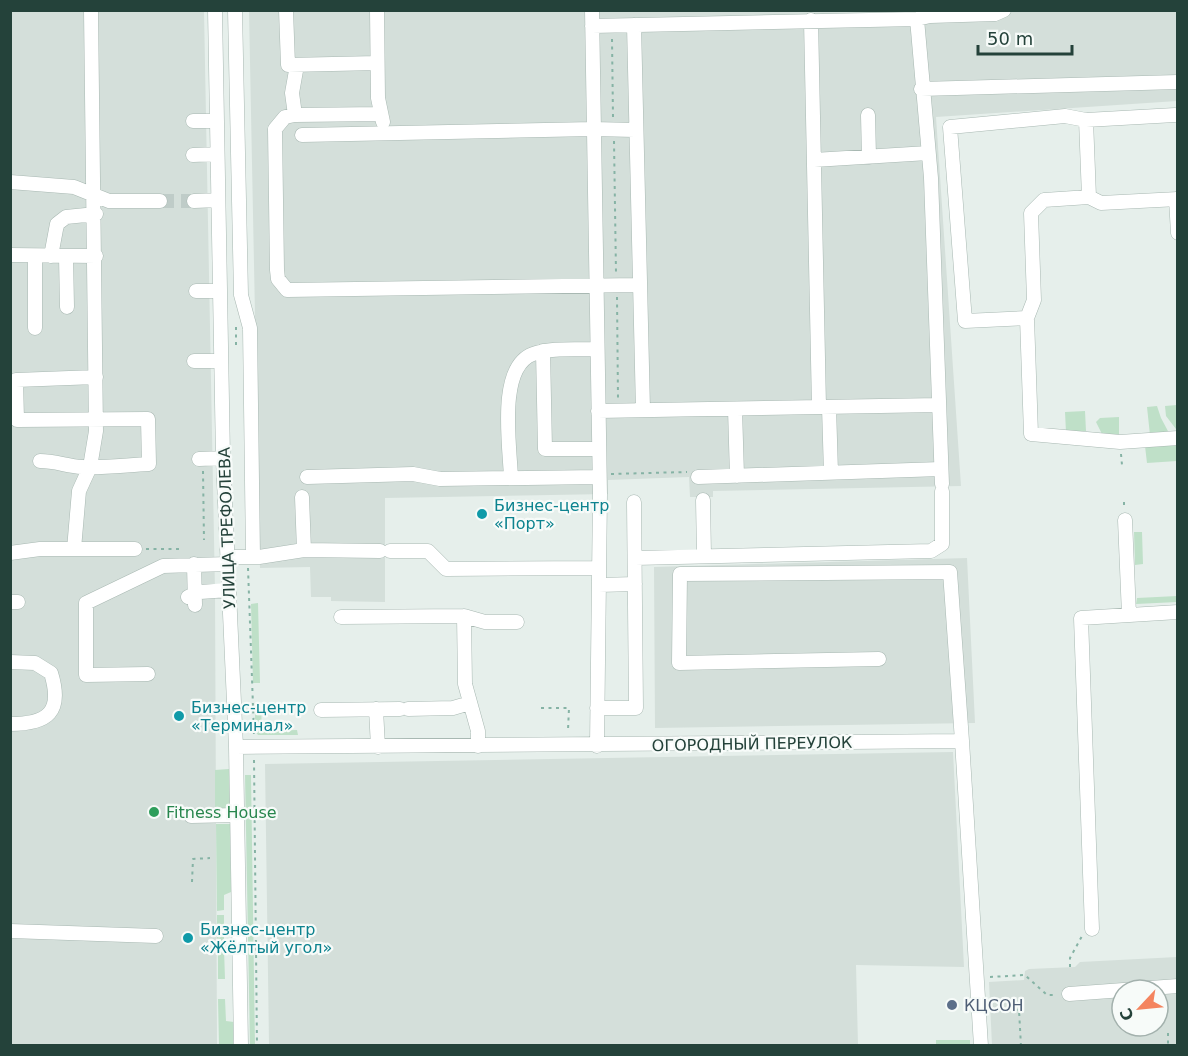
<svg xmlns="http://www.w3.org/2000/svg" width="1188" height="1056" font-family="'DejaVu Sans',sans-serif">
<style>
.built{fill:#d4dfda;fill-rule:evenodd}
.green{fill:#bfe0c8}
.lines{fill:none;stroke-linecap:round;stroke-linejoin:round}
.minor-tunnel{stroke:#bfccc8;stroke-width:14;stroke-dasharray:14 7;stroke-linecap:butt}
.minor-casing{stroke:#a8b8b2;stroke-width:15}
.path{stroke:#86b3a5;stroke-width:2;stroke-dasharray:3 4.5;stroke-linecap:butt}
.minor{stroke:#fff;stroke-width:14}
.culture-dot{fill:#0f9aa8;stroke:#f7fbf9;stroke-width:2}
.leisure-dot{fill:#2e9e5b;stroke:#f7fbf9;stroke-width:2}
.service-dot{fill:#5c6f8a;stroke:#f7fbf9;stroke-width:2}
.labels{text-anchor:middle;dominant-baseline:central;stroke-width:4.5;stroke-linejoin:round;paint-order:stroke}
.culture-label{font-size:16px;fill:#0d838f;stroke:#f7fbf9;text-anchor:start}
.street-label{font-size:16px;fill:#24423a;stroke:#f7fbf9}
.leisure-label{font-size:16px;fill:#27864d;stroke:#f7fbf9;text-anchor:start}
.service-label{font-size:16px;fill:#4e5e75;stroke:#f7fbf9;text-anchor:start}
</style>
<rect width="100%" height="100%" fill="#e6efeb"/>
<path class="built" d="M10,11H204L215,591L217,1045H11Z
M249,11H1177V101L936,117L961,486L713,491V497H690L689,477L608,480V494L385,498V602L331,601V597H311L310,567L260,568Z
M967,558L975,723L655,728L654,567Z
M953,752L964,967L856,965L858,1045L269,1044L265,764Z
M1177,957V1045H992L989,982L1024,980L1025,971L1029,969L1075,967L1080,962ZM1122,990H1158V1026H1122Z"/>
<path class="green" d="M1177,405V428L1176,429L1166,416L1165,406Z
M1157,406L1161,418L1169,433L1150,435L1147,407Z
M1085,411L1086,431L1066,432L1065,412Z
M1119,417V435L1102,434L1096,422L1100,418Z
M1177,444V461L1147,463L1145,446Z
M1134,532H1142L1143,564L1135,565Z
M1177,596V602L1136,604L1137,598Z
M258,603L260,683H253L251,604Z
M261,706L262,731L297,730L298,735H258L255,731V707Z
M229,769L230,806L227,809L215,810V770Z
M245,775H251L255,1046L250,1045Z
M216,824H230L231,892L224,895V910L217,911Z
M217,915H224V944H217Z
M218,949H224L225,979H218Z
M218,999H225L226,1021L234,1022L233,1045H219Z
M936,1040H970V1045H936Z"/>
<g class="lines">
<path class="minor-tunnel" d="M160,201H194"/>
<g class="minor-casing">
<path id="minor" d="M215,10L223,458L236,747L241,1046
M235,10L241,295L250,328L253,557
M286,10L288,65L377,63
M377,10L378,98L383,122
M592,10L600,494L597,746
M917,19L931,178L942,484
M811,20L819,407
M634,25L643,410
M592,26L917,19L930,16L995,14L1004,10
M921,89L1178,82
M381,114L295,115L285,117L275,129L277,270L278,279L287,290L638,285
M295,115L292,93L297,65
M868,115L869,157
M1086,120L1089,197
M193,121H217
M302,135L593,129L635,130
M193,155L217,154
M814,160L928,153
M10,182L74,187L109,201H160
M1176,199L1178,233
M1178,199L1101,203L1089,197L1044,200L1031,213L1034,300L1027,318L1031,434L1120,442L1178,438
M194,201L218,200
M10,255L96,256
M35,256V328
M51,256L57,224L66,217L96,214
M66,256L67,307
M196,291H220
M1027,318L965,321L950,127L1065,116L1086,120L1175,115
M543,351L545,449H599
M194,361H221
M829,407L831,473
M735,409L737,476
M598,411L939,405
M199,459L223,458
M40,461C55,461 67,466 82,467C104,468 127,465 149,464L148,419L17,420L16,380L96,377
M307,477L413,474L440,479L599,477
M698,477L941,469
M511,478C510,447 497,367 533,354C552,347 577,350 597,349
M302,497L304,550
M703,500L704,555
M1125,520L1129,615
M74,549L79,491L90,467L96,431L91,10
M390,551H428L446,569L599,568
M10,553L40,549H135
M227,557H259L304,550L380,551
M635,558L931,551L942,544V491
M194,564L195,605
M599,585L635,584
M188,597L200,592L229,590
M10,602H18
M464,616L465,684L478,731V746
M341,617L464,616L485,622H517
M879,659L679,663L680,574L950,572L962,741
M10,662L35,663L51,673C63,712 48,724 10,724
M148,674L86,675V603L163,566L227,564
M597,708H636L634,502
M376,709L378,747
M408,709L453,708L470,703
M321,710L400,709
M236,747L962,741L981,1046
M191,816L238,815
M1092,929L1081,618L1178,612
M10,931L156,936
M1069,994L1178,986"/>
</g>
<path class="path" d="M612,39L613,117
M614,141L616,273
M617,297L618,399
M236,327V346
M1121,454L1122,465
M203,471L204,540
M611,474L687,472
M1124,502V508
M146,549H182
M248,568L254,734
M541,708H569L568,730
M254,760L257,1046
M192,882L193,859L210,858
M1070,967V958L1082,936
M990,977L1025,975L1047,995H1057
M992,1011L1019,1010L1021,1046
M1168,1033V1046"/>
<use href="#minor" class="minor"/>
</g>
<g class="culture-dot">
<circle cx="482" cy="514" r="6"/>
<circle cx="179" cy="716" r="6"/>
<circle cx="188" cy="938" r="6"/>
</g>
<circle class="leisure-dot" cx="154" cy="812" r="6"/>
<circle class="service-dot" cx="952" cy="1005" r="6"/>
<g class="labels">
<g class="culture-label">
<text x="494" y="505">Бизнес-центр<tspan x="494" dy="18">«Порт»</tspan></text>
<text x="191" y="707">Бизнес-центр<tspan x="191" dy="18">«Терминал»</tspan></text>
<text x="200" y="929">Бизнес-центр<tspan x="200" dy="18">«Жёлтый угол»</tspan></text>
</g>
<g class="street-label">
<text transform="translate(227 528) rotate(-92)">УЛИЦА ТРЕФОЛЕВА</text>
<text transform="translate(752 744) rotate(-1)">ОГОРОДНЫЙ ПЕРЕУЛОК</text>
</g>
<g class="leisure-label">
<text x="166" y="812">Fitness House</text>
</g>
<g class="service-label">
<text x="964" y="1005">КЦСОН</text>
</g>
</g>
<rect width="1188" height="1056" fill="none" stroke="#24423a" stroke-width="24"/>
<g transform="translate(1140 1008) rotate(244)"><circle r="28" fill="#f7fbf9" stroke="#a3b1ad" stroke-width="1.5"/>
<path d="M0-4.5L10 22L0 15L-10 22Z" fill="#f4845f"/>
<text y="-9" font-size="16" font-weight="bold" text-anchor="middle" fill="#24423a">С</text>
</g>
<path d="M978 45v9h94v-9" fill="none" stroke="#24423a" stroke-width="3"/>
<text x="987" y="45" font-size="18" fill="#24423a" stroke="#f7fbf9" stroke-width="4.5" paint-order="stroke">50 m</text>
</svg>
